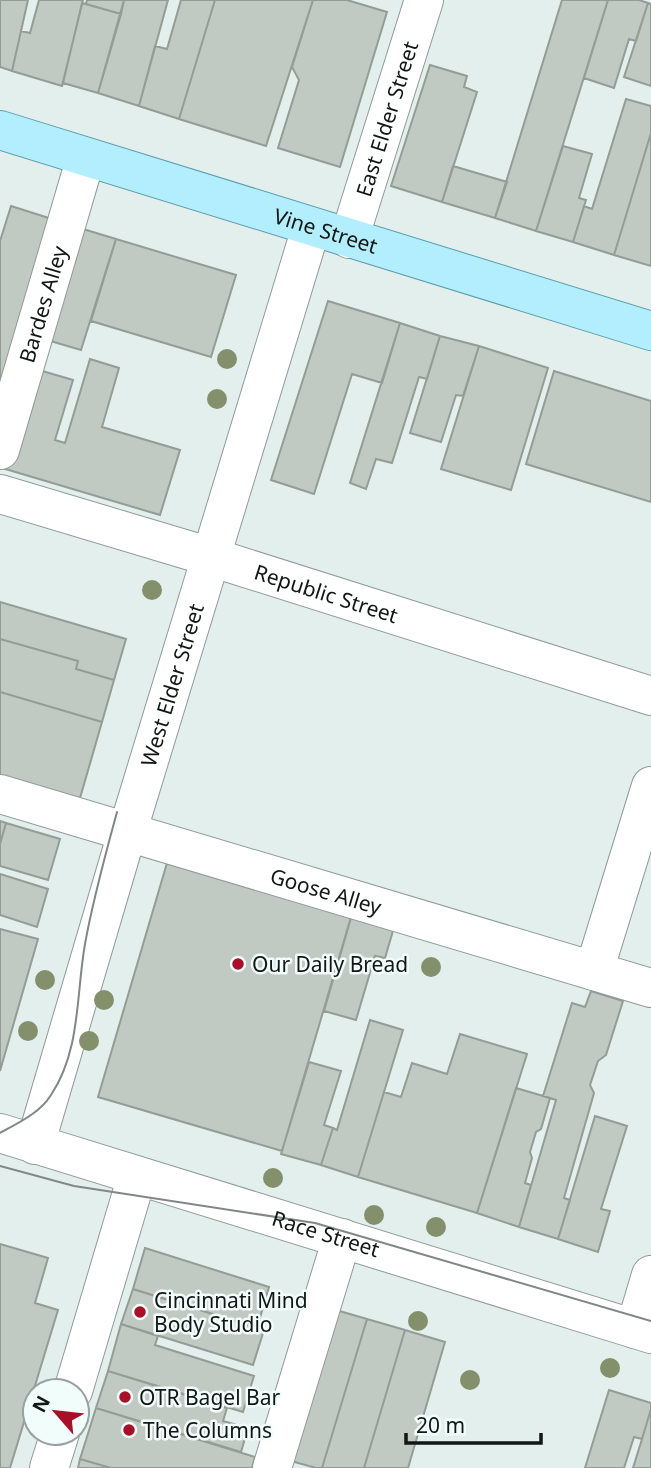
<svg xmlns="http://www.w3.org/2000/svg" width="651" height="1468" font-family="'Noto Sans',sans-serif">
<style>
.building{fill:#c0c9c2;stroke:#949c96;stroke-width:2}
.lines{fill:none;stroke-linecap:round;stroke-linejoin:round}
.minor-casing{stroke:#909b99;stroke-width:40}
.major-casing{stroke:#5a9bac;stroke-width:40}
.minor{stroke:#fff;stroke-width:38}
.major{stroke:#b3eefe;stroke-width:38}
.tram{stroke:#7f8886;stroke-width:2}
.tree{fill:#84906c}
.poi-dot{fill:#a8102a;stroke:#f1fdfb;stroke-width:2.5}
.labels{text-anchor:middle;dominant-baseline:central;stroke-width:5;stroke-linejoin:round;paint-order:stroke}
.street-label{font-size:21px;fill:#121615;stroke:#f1fdfb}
.poi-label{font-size:21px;fill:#121615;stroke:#f1fdfb;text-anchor:start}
</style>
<rect width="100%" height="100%" fill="#e3efed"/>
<path class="building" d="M0,0H28L12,71L0,67Z
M39,0H83L62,86L12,71L21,31L30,33Z
M87,0H124L121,14L86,4Z
M124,0H168L139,106L98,93Z
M181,0H215L179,119L139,106L155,46L167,49Z
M215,0H313L266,146L179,119Z
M313,0H347L387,12L340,167L278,148L299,80L292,67Z
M562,0H608L536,231L495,218Z
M608,0H639L648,3L636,41L629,39L614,88L584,78Z
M82,3L121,14L98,93L63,83Z
M648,3L651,4V86L624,77Z
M430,65L467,76L464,87L477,92L442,202L391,186Z
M626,99L651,106V133L614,255L573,242L584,206L592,209Z
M651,133V266L614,255Z
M563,146L592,154L579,198L586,200L573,242L536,231Z
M453,166L507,182L495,218L442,202Z
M11,206L55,220L0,391V241Z
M73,226L116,239L81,350L47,340Z
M116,239L236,275L211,357L91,321Z
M328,301L400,323L382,383L352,374L314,494L271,480Z
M400,323L440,336L427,379L419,377L392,463L376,459L366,489L350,483Z
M440,336L479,346L463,396L456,395L441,442L410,433Z
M479,346L548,368L511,490L441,469Z
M90,359L119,368L102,427L180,450L160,515L2,468L32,368L73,380L55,440L65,443Z
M554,371L651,401V502L526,464Z
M0,602L126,639L114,680L76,669L78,661L0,639Z
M0,639L78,661L76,669L114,680L102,722L0,692Z
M0,692L102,722L78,805L0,783Z
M0,821L6,823L0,844Z
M6,823L60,839L48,880L0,866V844Z
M167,863L351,917L282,1151L98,1097Z
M0,874L48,889L37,927L0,915Z
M353,911L395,924L385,958L375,956L356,1020L324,1011Z
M0,929L38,939L0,1071Z
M591,991L623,1001L606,1055L598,1061L590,1085L594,1093L564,1198L570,1200L558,1239L519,1227L556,1100L543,1096L572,1003L585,1007Z
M370,1020L403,1030L358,1177L321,1165L333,1128L337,1130Z
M460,1034L527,1054L477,1213L358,1177L384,1092L401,1097L412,1063L447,1074Z
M309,1062L341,1071L324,1125L333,1128L321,1165L281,1154Z
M516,1088L550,1098L541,1129L536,1132L530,1152L532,1158L525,1183L531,1185L519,1227L477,1213Z
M595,1116L627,1126L601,1209L610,1211L598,1252L558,1239Z
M0,1244L48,1258L35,1303L58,1310L10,1468H0Z
M145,1248L269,1287L257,1328L133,1289Z
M133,1289L264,1330L253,1365L121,1324Z
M329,1308L367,1319L322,1468H316L291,1461Z
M367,1319L405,1330L364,1468H322Z
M121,1324L158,1336L155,1345L254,1376L243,1412L108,1371Z
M405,1330L445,1342L408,1468H364Z
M108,1371L227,1408L223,1421L248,1428L241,1452L96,1408Z
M609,1390L651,1403V1409L642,1439L634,1437L624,1468H585Z
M96,1408L255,1457L252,1468H111L80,1459Z
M651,1409V1468H633L642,1439Z
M80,1459L111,1468H78Z"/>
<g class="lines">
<g class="minor-casing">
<g id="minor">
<path id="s1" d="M349,239L424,0"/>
<path id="s2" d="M0,450L86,157"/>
<path id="s3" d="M0,494L211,557L651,696"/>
<path id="s4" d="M0,794L651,988"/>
<path d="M594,971L651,786"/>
<path id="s5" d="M0,1133L651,1334"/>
<path id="s6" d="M35,1145L127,833L311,228"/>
<path d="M635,1329L651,1275"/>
<path d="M73,1391L137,1176"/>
<path d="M49,1468L60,1433"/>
<path d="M272,1468L342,1238"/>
</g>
</g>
<g class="major-casing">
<g id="major">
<path id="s7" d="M0,130L651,331"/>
</g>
</g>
<use href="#minor" class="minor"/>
<use href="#major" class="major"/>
<path class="tram" d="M0,1133C18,1123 40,1113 51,1095C81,1050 76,994 85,944C93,899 105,856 117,812
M0,1166L74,1186L315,1223L651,1321"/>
</g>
<g class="tree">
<circle cx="227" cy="359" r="10"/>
<circle cx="217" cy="399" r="10"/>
<circle cx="152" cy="590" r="10"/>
<circle cx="431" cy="967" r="10"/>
<circle cx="45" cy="980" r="10"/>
<circle cx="104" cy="1000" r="10"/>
<circle cx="28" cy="1031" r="10"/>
<circle cx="89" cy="1041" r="10"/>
<circle cx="273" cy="1178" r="10"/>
<circle cx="374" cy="1215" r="10"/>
<circle cx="436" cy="1227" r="10"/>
<circle cx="418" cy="1321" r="10"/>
<circle cx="610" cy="1368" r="10"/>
<circle cx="470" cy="1380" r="10"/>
</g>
<g class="poi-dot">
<circle cx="238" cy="964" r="7"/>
<circle cx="140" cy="1312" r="7"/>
<circle cx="125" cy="1397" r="7"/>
<circle cx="129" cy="1430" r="7"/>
</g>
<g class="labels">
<g class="street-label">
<text stroke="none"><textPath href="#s1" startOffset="126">East Elder Street</textPath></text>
<text stroke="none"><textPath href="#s7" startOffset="341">Vine Street</textPath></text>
<text stroke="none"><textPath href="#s2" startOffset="152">Bardes Alley</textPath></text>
<text stroke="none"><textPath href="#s3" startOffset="341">Republic Street</textPath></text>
<text stroke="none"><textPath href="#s6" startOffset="480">West Elder Street</textPath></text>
<text stroke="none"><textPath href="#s4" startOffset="340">Goose Alley</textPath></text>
<text stroke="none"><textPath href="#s5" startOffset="341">Race Street</textPath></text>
</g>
<g class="poi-label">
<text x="252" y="964">Our Daily Bread</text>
<text x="154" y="1300">Cincinnati Mind<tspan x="154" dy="24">Body Studio</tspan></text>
<text x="139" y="1397">OTR Bagel Bar</text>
<text x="143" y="1430">The Columns</text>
</g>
</g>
<g transform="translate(56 1412) rotate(298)"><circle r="33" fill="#f1fdfb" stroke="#98a19f" stroke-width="2"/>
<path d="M0-5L12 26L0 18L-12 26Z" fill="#a8102a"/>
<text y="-10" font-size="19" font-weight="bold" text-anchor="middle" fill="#121615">N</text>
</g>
<path d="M406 1433v10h135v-10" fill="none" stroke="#121615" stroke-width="3.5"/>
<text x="416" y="1433" font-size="21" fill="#121615" stroke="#f1fdfb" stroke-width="5" paint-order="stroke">20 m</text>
</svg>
